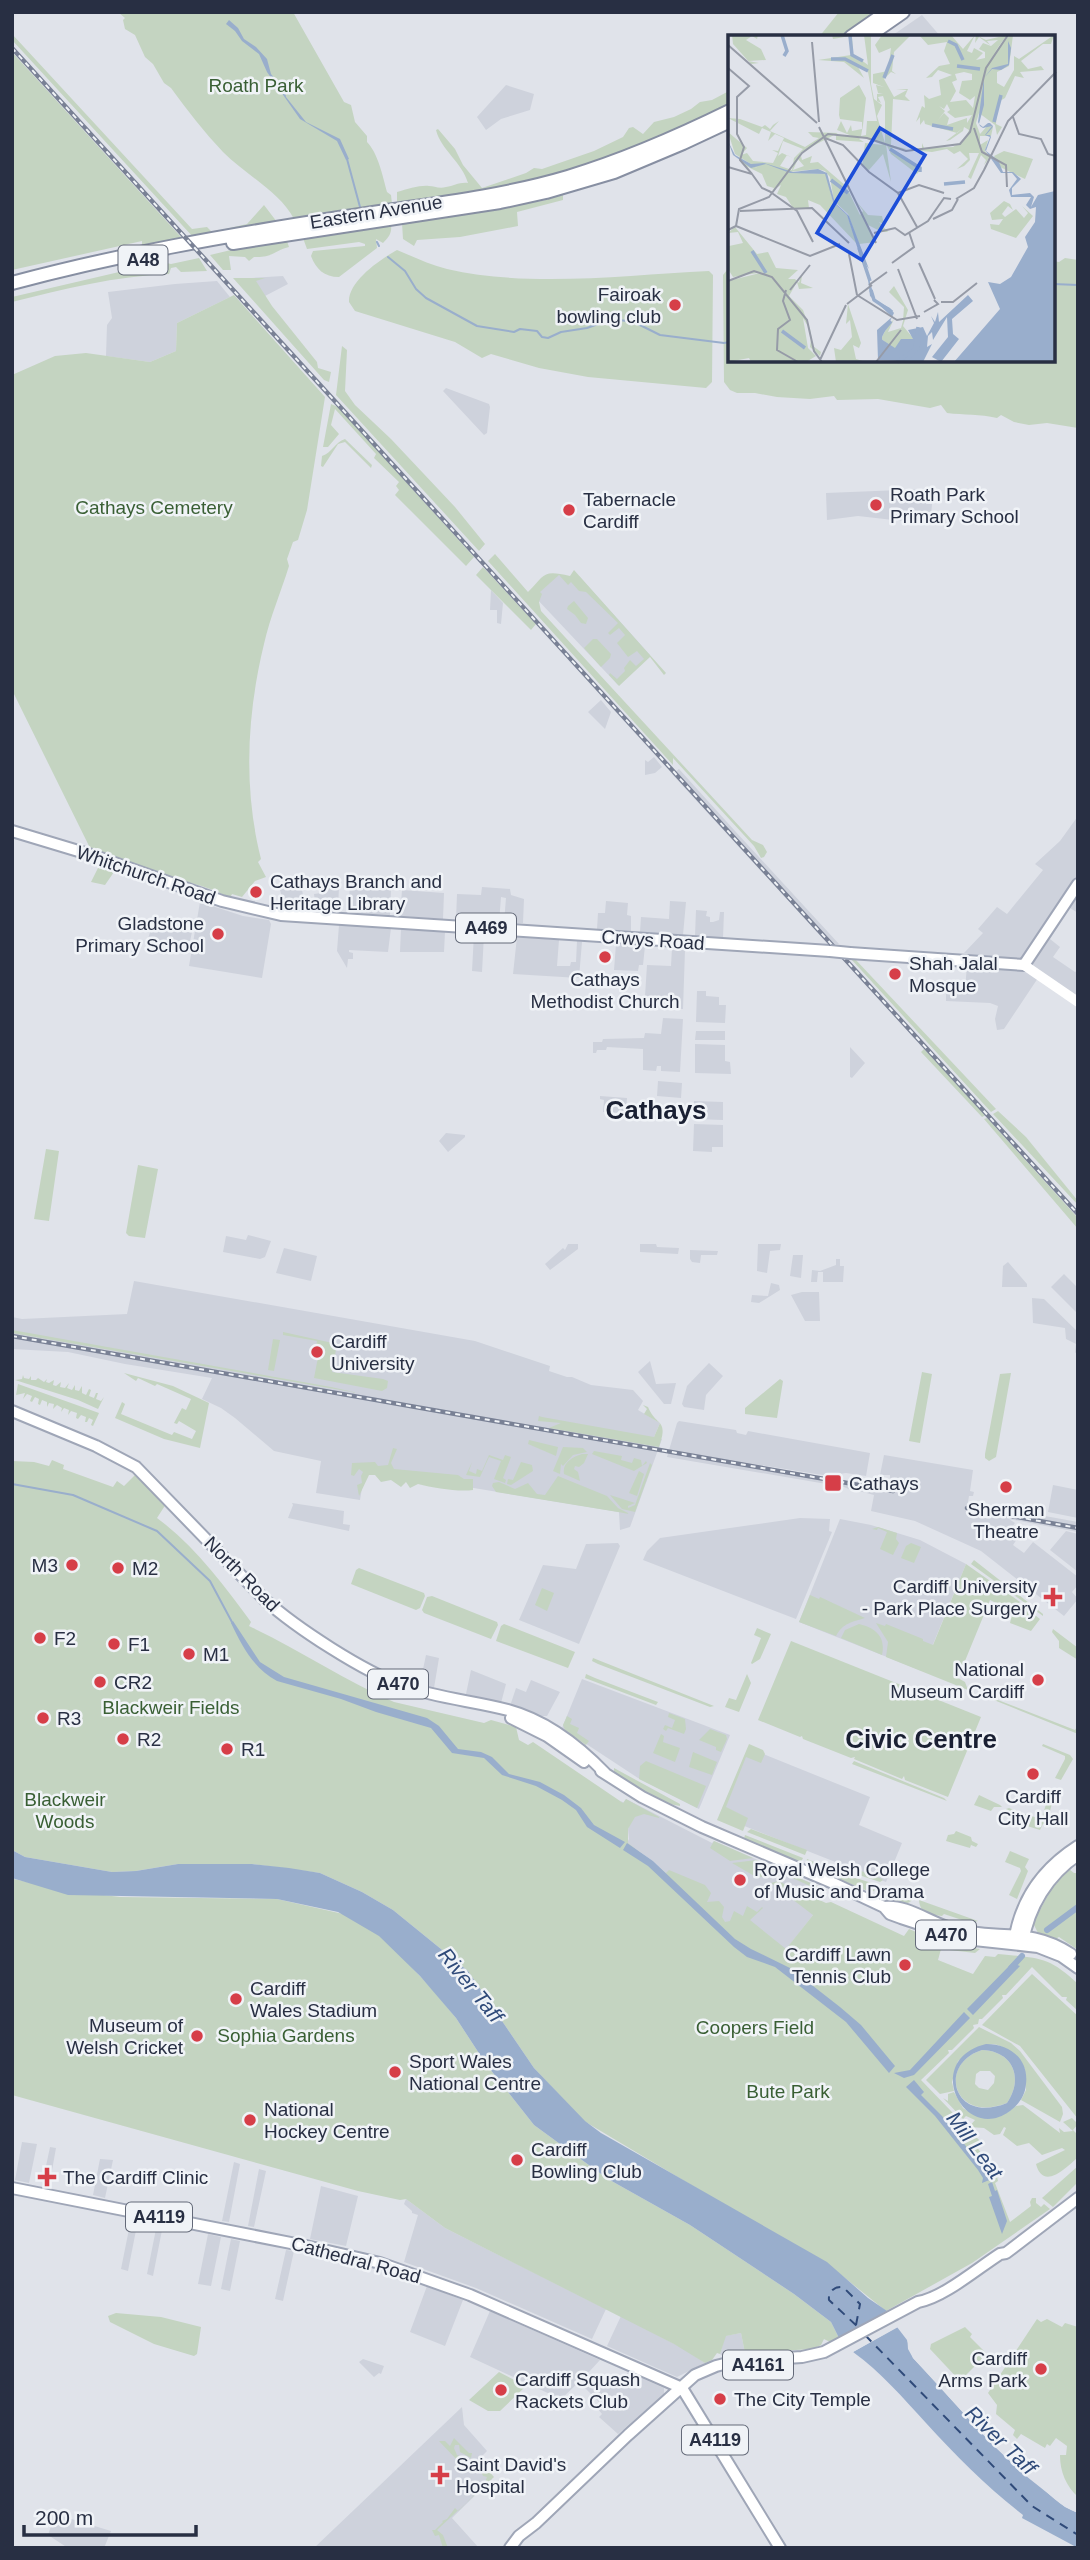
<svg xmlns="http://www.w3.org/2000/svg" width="1090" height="2560" font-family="Helvetica,sans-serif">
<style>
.built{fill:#ced2dc}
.green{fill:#c4d4c1;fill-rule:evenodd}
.water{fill:#99aecc;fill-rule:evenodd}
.pier{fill:#e0e3ea}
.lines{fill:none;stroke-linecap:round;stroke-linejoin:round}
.stream{stroke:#99aecc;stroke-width:2}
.canal{stroke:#99aecc;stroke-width:6}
.ferry{stroke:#2f4a79;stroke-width:2;stroke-dasharray:9 7;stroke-linecap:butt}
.primary-casing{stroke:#9fa6b7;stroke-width:14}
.highway-casing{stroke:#878fa2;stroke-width:16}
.secondary{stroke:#fff;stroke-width:10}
.primary{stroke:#fff;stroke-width:10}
.highway{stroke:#fff;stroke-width:12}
.rail-casing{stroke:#798195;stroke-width:4.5}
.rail{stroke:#f0f3f7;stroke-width:2;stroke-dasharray:5;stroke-linecap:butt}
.primary-bridge-casing{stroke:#9fa6b7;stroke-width:14;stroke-linecap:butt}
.primary-bridge{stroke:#fff;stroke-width:10}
.poi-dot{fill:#d63e48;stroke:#f0f3f7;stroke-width:2.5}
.labels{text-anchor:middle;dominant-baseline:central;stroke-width:5;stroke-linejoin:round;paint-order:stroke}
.shield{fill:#f0f3f7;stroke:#646a79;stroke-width:2}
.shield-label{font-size:18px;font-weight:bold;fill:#282f43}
.park-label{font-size:19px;fill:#395f34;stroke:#f0f3f7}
.street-label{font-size:19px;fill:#282f43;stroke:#f0f3f7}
.poi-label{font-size:19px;fill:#282f43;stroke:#f0f3f7;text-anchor:start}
.water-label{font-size:21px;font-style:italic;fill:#2f4a79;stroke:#f0f3f7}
.district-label{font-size:26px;font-weight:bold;fill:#1a2033;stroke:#f0f3f7}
.inset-river{fill:none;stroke:#99aecc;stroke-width:3.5}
.inset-road{fill:none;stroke:#969ba7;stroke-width:2}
.view{fill:#1d4ed8;fill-opacity:0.15;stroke:#1d4ed8;stroke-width:3.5}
.inset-edge{fill:none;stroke:#282f43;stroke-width:3.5}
</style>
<rect width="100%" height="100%" fill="#e0e3ea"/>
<path class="built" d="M922,15L941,37H890Z
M506,85L534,94L530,110L501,119L486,130L477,117Z
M283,276L288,284L265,296L252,278Z
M217,281L230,297L177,323L176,351L150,362L106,356L107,325L112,318L108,292L175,284Z
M446,388L489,404L490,407L487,433L484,435L443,391Z
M925,489L926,504H932L931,516L924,518L902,521L858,516L827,520L826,493Z
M554,574L570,578L579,576L650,655L618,685L535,597Z
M491,590L503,603L501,624L497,623V610H490Z
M601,700L611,712L605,729L588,712Z
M654,757L662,767L655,773L645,775V760L648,762Z
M679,769L735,831L839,944H828L672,774Z
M1078,816V913L1070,908L1050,939L1060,947L1053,957L1075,972L1078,970V1001L1040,975L1004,1029L997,1030L995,1019L998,1006L990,1003L946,1001V989H965L968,954L964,953L983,933L978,929L997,907L1007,914L1043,870L1035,864L1060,841Z
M301,882L305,910L285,909L279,886Z
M323,884L339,885L338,912L316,910L314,894L321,893Z
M350,886L391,889L390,915L348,913Z
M482,887L510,889L511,895L524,899L523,923H504L506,898L501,897L499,923L456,920L457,894L481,895Z
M402,890L444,893L443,919L400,916Z
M606,901L628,903L627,915L631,916V932L597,929L598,913H605Z
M670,901L686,902L683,935L640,932L641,917L669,919Z
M200,902L243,916L269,920L271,924L262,978L189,966Z
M696,910L707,911L706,916L710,917V922H713L719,920L720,912H724L723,938L695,936Z
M153,922L190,930L192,932L189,946L148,939Z
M339,925L391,928L388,952L349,950V952L353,953V959H348L347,968L337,951Z
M401,929L445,932L444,952H400Z
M474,934L484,935L482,972L472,971Z
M517,937L559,940L557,966H570L571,962H576L577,941L582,942L579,978L513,974Z
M616,944L645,946L643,965H639L638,971L614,970Z
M672,948L685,950L683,1009L655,1007V996H645L647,965L671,966Z
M697,991H706V996L719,997V1005H726L725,1023L696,1022Z
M663,1018L683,1019L680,1072L661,1071V1066H657L656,1071L643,1070V1049L607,1047L606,1050H597L596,1053H593V1042H602L603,1039L644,1038L645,1033L661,1034Z
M696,1031H725V1040H695Z
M695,1044L725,1045V1061L730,1062L731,1074L695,1073Z
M850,1047L865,1063L852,1078L850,1077Z
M658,1081L682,1083L681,1098L657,1096Z
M600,1096L627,1098L626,1113L603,1112L604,1100L600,1099Z
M694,1101L723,1102V1120L694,1119Z
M694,1124L723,1125V1147H712V1152L693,1151Z
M446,1133L465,1135V1137L448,1152L439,1141Z
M248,1235L271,1241L265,1257L260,1259L223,1252L226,1236L246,1240Z
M568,1244H578V1249L550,1270L545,1264L563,1248L565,1250Z
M640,1244H656L657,1247L679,1248L678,1254L640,1252Z
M758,1244H781L780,1250L770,1251L767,1273L757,1271Z
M284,1248L317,1256L311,1281L276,1273Z
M690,1250L718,1251L717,1255H701L700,1263L692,1262L690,1259Z
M793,1255H803L801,1278L790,1276Z
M836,1259H840V1266H844L843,1282H823V1272H818L817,1282H811L812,1270L820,1271L836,1265Z
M1008,1262L1027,1284V1287H1002L1003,1266Z
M1064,1274L1078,1288V1314L1051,1287Z
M134,1281L475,1341L550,1366L549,1371L567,1377H572L591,1385L633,1390L643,1401L638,1410L660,1423L654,1437L662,1439L630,1527L620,1530L619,1512L365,1470L360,1500L316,1493L321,1461L274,1451L235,1418L221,1408L202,1399L212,1378L125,1364L68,1352L12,1349V1317L22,1319L127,1314Z
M771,1283L779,1285L780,1290L759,1303L751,1302L752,1295L768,1296Z
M802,1292H819L820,1321H805L791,1295Z
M1032,1298L1044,1299L1078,1332V1351L1075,1353L1076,1344L1066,1339L1065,1328L1033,1323Z
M650,1361L656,1384L676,1383L671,1404H664L638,1372Z
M709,1363L723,1376L706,1395L704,1410L684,1407L682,1404L687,1386Z
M679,1421L736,1430L737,1433L746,1435L748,1431L870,1453L866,1476L846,1473L839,1474L838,1477L816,1474L741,1462L845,1482L855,1481L853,1490H851L844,1487L667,1457L677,1423Z
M884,1455L973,1470L970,1491L974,1492L973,1496H969L968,1502L1078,1522V1532L1009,1519L1015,1523L1012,1527L1021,1533L1013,1545L1024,1553L1033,1542L1078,1577V1585L1072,1592L1078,1599L1064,1616L981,1551L915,1521L871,1511L874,1495L855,1490L857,1481L893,1488L894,1483L890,1482V1475H880Z
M1053,1485L1078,1490V1518L1048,1512Z
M292,1503L344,1511L343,1524L350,1525L349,1531L288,1518L293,1505Z
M800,1518L830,1519L829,1531L832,1532L796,1619L643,1560L647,1551L660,1538Z
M840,1519L871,1525L920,1540L966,1564L922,1671L799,1622Z
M1066,1531L1078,1534V1572L1050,1550Z
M586,1544L618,1543L620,1546L579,1644L519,1620L543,1565L576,1569Z
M426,1655L439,1658L434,1688L420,1684Z
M471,1670L506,1684L501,1703L466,1694Z
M582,1679L730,1735L699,1809L638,1778L562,1728Z
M531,1680L560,1692L547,1716H541L510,1706L516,1688L526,1692Z
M748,1748L870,1797L859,1825L902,1843L886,1882L719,1816Z
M626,1799L712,1843L714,1841L827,1890L813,1915L777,1961L766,1956L686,1892L653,1861L627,1843L629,1839L628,1829L631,1822L621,1801L624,1803Z
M22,2142L37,2144L29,2183L15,2180Z
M50,2147L56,2148L49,2187L42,2185Z
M100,2159L113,2160L105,2198L93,2195Z
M234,2162L240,2164L229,2222L222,2221Z
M259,2169L266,2171L254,2227L248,2226Z
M321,2186L358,2196L346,2246L310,2239Z
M406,2199L445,2228L606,2309L592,2339L476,2288L404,2262L418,2215L412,2213V2211L404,2204Z
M131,2219L138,2220L128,2271L121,2269Z
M157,2224L163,2225L153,2276L147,2274Z
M208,2234L221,2237L211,2286L198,2284Z
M231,2239L240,2241L230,2291L221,2289Z
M286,2250L294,2251L283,2301L275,2299Z
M427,2286L463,2300L445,2346L410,2332Z
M490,2311L600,2360L588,2373L617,2386L628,2372L664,2388V2394L618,2434L599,2417L602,2414L597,2408L599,2402L579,2382L558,2402L550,2399L552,2395L470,2357Z
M621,2316L688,2351L705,2363L677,2377L607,2346Z
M741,2333L745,2353L724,2357L720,2354L725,2336Z
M363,2359L384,2366L381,2374L379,2373L374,2377L359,2362Z
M462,2407L464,2425L487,2451L477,2461L492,2479L452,2518L479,2548H314Z
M55,2514L111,2531L104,2548H68L48,2535Z"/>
<path class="green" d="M118,12H293L344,102L351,105L355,122L367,136V142C378,153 383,177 387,192L391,195L392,204L294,219C280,192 246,175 223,152C204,132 187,110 171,88L164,83L153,64L145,57L135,35L125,29L123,20L125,18Z
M839,12H878L841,37H819Z
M12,34L192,229L207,227L212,232L247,224L264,205L277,222L193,237L12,40Z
M12,52L181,237L176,241L142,246V241L12,270Z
M729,91V106L611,159L522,184L397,203V192C408,189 420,185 429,186C434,186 439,189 446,187C454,186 459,182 468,183C462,162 441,150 436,130L438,129L455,149L463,165L482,188L526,173L534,168L542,169L594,151L623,137L629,128L633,127L643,134L654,122L674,117L691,109L700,102L712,100Z
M563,195V200L517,212L518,226L460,237L417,240L414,246L403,239L402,223L542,201Z
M391,225C392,233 389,237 383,243L376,239L377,248L339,277C324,277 316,269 311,256L313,251L365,246V244L359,242L307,249L303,238Z
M287,241L289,247C275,250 273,258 254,257L249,261L245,257L229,256L231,270H223L210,255L252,245Z
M397,250C414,257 430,265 447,269C530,288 625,275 709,271L713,275L712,382L706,388L588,377L539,368L491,354L482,358L455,342L355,311L349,302C348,281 381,259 397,250Z
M199,258L207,271L181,272L176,267L171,268L169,274C116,276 63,289 12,302V297L162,262L171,264Z
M1065,258L1078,260V428L1047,423L1029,425L1014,422L1001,415L997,418C980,414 964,415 947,413L941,405L930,408L878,399L837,400L834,396L810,399L777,397L755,393H737L730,390L724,382L723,275L727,270H729L730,360H1053V261L1059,262Z
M233,278H265L256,281L272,306L317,362L318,368L331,372L329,382L324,380Z
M234,295L325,397L307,510L298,540L293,542L287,559L289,566C281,592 270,617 264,644C247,714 243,788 261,859L258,862L266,877L255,881L242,897L232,894L230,898C209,887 196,884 173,879C146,872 118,859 91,850L12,690V375L55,356L86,353L150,362L176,351L177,323Z
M342,346L347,350L345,391L355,405L391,439L455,507L485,544L479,551L336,395Z
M331,404L338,407L474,557L466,566L395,495L399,490L396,486L399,482L374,458L376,454L335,409L331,425L339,434L328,447H323Z
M345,439L372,465L371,468L345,442L338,444L323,467L321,466L322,456C332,453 335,442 345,439Z
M495,554L528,592C545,575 542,569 570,576L574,570L666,673L664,675L650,657L619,686L609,675L610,673L617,679L625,671L624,668L630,660L636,666L644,659L637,651L628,657L617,643L625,635L619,628L610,635L608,633L618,623L586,592L579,591L571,582L568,585L559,575L540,592L542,594L539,602L541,611L752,840L763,845L767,852L764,857L761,858L754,846L673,758V765L488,561Z
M483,567L536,624L531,630L476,575Z
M574,601L588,618L586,624L581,623L575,615L567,609L568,606Z
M593,639H597L611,654L610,658L601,667L584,648Z
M99,866L114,872L105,885L91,882Z
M851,959H855L996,1109L991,1112Z
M924,1049L986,1115L982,1117L921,1052Z
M998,1111L1026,1137L1078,1201V1205L993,1114Z
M987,1118L1078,1218V1229L984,1119Z
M46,1149L59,1151L49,1221L34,1219Z
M138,1165L158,1169L145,1238L129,1236L126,1233Z
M12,1330L331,1387L358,1393L12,1333Z
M283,1332L337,1344L332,1372L383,1379L388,1381L387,1388L382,1391L314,1378L320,1347L316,1346L317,1341L283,1335Z
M273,1339L280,1340L274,1371L268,1370Z
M922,1372L932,1374L920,1443L909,1441Z
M124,1373L173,1386L209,1403L200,1448L164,1439L115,1418L122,1402L125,1404L121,1414L172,1435L174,1432L192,1439L196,1431L179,1421L177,1424L174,1423L182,1408L186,1410L191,1399L157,1384L155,1386L138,1378L136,1381Z
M1011,1373L996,1457L989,1461L985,1458V1454L1000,1374Z
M23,1375L24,1378L29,1379L31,1376V1380H36L38,1378L44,1382L47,1379L46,1382L49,1383L54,1380L53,1385L56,1386L61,1382L60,1387L65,1388L69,1383L67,1388L72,1390L75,1385V1390L79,1391L82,1386V1393L86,1395L89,1389L91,1390L89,1396L94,1398L96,1393H98L96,1399L101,1401L104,1397L98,1409L78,1400L15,1380L22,1379Z
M780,1379L783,1381L777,1418L745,1414V1408Z
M18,1384L99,1413L93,1426L91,1425L93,1420L89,1418L87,1422H85L86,1417L81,1415L78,1419L76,1418L77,1413L71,1411L68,1415L69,1410L64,1408L61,1412L62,1408L57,1405L53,1409L54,1404L49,1403L47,1407V1402L42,1400L40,1405L38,1404L39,1399L35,1397L32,1402L30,1401L32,1396L27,1394L23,1399L25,1393L16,1395Z
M643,1405L648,1407C656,1427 669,1418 659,1447L549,1428L561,1423L538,1421L539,1416L542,1417L654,1437L660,1423L644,1414L647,1409Z
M529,1440L558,1447L556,1456L528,1444Z
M563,1447L583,1448L587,1452L573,1455L563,1466L561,1464L560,1474L553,1471Z
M393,1448L397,1449L391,1463L394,1469L458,1475L464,1479H473V1490C458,1492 434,1488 418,1484L410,1488L406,1482L401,1487L391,1480L381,1482L375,1475H369L359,1496L357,1485L362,1483L361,1476L363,1472L359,1469L354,1476L351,1475L352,1463L375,1462L378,1466L388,1465Z
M594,1451L622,1456L621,1460L632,1463L634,1458L641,1460L642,1466L646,1461L647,1463L634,1471L592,1454Z
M582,1454H588L584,1463L579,1467L575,1466L574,1469L578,1472L580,1481L564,1474C562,1463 572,1457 582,1454Z
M489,1455L503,1460L505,1455L511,1457L503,1478L506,1480L505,1483L494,1479L501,1461L489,1457L480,1477L466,1475L472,1462L469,1471L476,1474L477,1469L482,1471Z
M52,1460L64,1465L63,1469L113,1487L117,1481L124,1486L135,1475L166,1504L157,1518C194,1545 224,1585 251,1622L249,1626C298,1649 346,1681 394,1702L484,1723L491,1720L516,1727L519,1740L528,1745L533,1742L623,1803L626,1799L659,1817V1818L644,1814L635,1817L628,1829V1843L666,1873L669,1870L705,1885L711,1893L707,1902L719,1901L724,1907L722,1917L725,1922L730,1921L734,1911L743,1916L747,1906L757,1912L762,1907L763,1908L750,1920L786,1949L813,1915L771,1883L778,1881L826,1903L831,1902L904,1936L909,1929L940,1942L980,1949L975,1953L941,1949L938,1960L973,1974L985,1956L995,1957L998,1954C1037,1958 1048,1955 1078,1984V2011L1066,2000L1067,1997H1062L1032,1967L1006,1995H1002L1003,1998L982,2019H979L978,2024L973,2025L974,2028L952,2050H948L949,2053L921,2080L981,2142L977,2147L983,2156L1002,2172L997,2176L998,2181L995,2183L1010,2222L1031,2206L1030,2202L1032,2198H1036V2203L1041,2207L1044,2204L1050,2209L972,2263L886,2311L840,2274L584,2121L534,2068L468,1971L393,1910L362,1892L320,1873L252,1864H178L136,1871L112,1872L25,1857L12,1850V1461L34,1462L49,1466Z
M521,1462L532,1465L533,1471L511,1485L507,1484L508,1479L513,1480Z
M650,1463L652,1465L635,1512L622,1509L610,1495L635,1503L628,1506V1508L635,1505Z
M639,1471L644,1474L637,1496L629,1493Z
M558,1476L607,1496L618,1508L630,1514L496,1492L492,1486L493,1483L499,1482L515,1489L528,1483L537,1494L545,1495Z
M878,1527L897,1533L896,1539L899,1543L893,1555L880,1549L887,1532L878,1528L877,1530L872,1529Z
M911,1543L921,1547L914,1563L901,1558L906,1546Z
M974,1560L1043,1614V1616L971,1564Z
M966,1564L1020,1602L1010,1610L990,1600L958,1678L965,1682L968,1690L886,1657L888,1642L876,1623L885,1626L886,1624L923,1639V1641L933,1645Z
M359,1568L424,1593L425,1596L420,1608L416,1610L351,1584L356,1570Z
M542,1588L554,1593L547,1611L535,1605Z
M810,1595L819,1599L820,1597L865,1618C852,1622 843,1623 836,1636L799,1622Z
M432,1596L497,1622L498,1625L491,1639L424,1613L422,1610L427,1597Z
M1022,1605L1040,1619L1031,1631L1010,1623L1011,1619L1009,1618L1012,1610Z
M504,1624L575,1652L568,1668L496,1641L501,1626Z
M859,1624C876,1628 886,1637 882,1655L841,1638L845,1630Z
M757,1628L771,1634L760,1659L752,1664L751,1663L761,1638L754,1635Z
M1053,1629L1078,1648V1660L1059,1648V1641L1052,1632Z
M791,1641L981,1717L948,1797L905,1780L904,1776L902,1779L854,1759L855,1757L851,1758L803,1739L802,1736L800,1737L758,1720Z
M593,1658L714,1706L710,1707L598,1664L592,1661Z
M586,1674L595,1678L658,1702L656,1705L585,1678Z
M747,1674L751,1683L739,1712L725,1707L729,1698L736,1700Z
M988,1688L986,1694L990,1697L1075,1730L1078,1725V1734L984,1696Z
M669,1713L685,1719L686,1729L684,1734L668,1728L666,1731L663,1729L665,1725L672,1728L675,1720L668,1717Z
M567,1716L572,1719L570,1724L579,1728L577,1733L589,1741L586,1745L565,1730L563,1725Z
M710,1729L726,1735L727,1739L721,1752L716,1750V1747L699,1740Z
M661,1734L664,1736L663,1742L680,1748L675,1762L653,1753Z
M749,1744L763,1750L765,1754L761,1763L746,1757L726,1807L748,1818L743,1831L717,1820Z
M1043,1744L1070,1755L1073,1759L1061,1780L1055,1778L1065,1759V1756L1042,1746Z
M693,1752L717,1762L712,1775L689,1767Z
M646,1761L706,1786L697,1808L639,1779L640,1766Z
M854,1761L944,1798L947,1801L852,1764Z
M614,1768L680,1804V1806C656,1803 634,1785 614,1773Z
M979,1795L1000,1805L1002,1807H994L991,1811L974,1805Z
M1048,1797L1053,1799L1047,1823L1043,1824L1040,1830L1027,1826L1032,1816L1039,1819L1042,1818Z
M1009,1808L1030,1816L1026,1825L1011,1819L1010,1813L1006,1809Z
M751,1829L807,1850L805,1855L747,1832Z
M956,1831L971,1837L972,1841L978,1844L976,1847L971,1845L970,1848L946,1841L948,1835L954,1834Z
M745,1835L803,1858L801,1862H797L744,1839Z
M714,1841L753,1858L730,1861L710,1848Z
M1010,1851L1029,1859L1025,1867L1028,1871L1017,1899L1009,1895L1021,1871L1020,1868L1005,1862Z
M807,1859L836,1871L833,1876L806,1866Z
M757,1860L827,1890L823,1892L786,1875L756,1877L732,1863Z
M843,1864L882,1879L883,1880L880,1882L841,1869Z
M1069,1869L1074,1873H1078V1950L1059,1937L1057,1938L1064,1942L1038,1933L1033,1923L1054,1884H1057V1878Z
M840,1873L878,1885L874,1891L870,1892L839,1879Z
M12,1875L14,1879L61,1890L120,1897L277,1899L352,1916L386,1940L432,1989L456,2018L486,2064L534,2125L608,2179L690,2225L794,2294L831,2322L839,2338L830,2342L824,2339L821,2345L812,2349L745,2353L741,2333L726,2336L720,2354L717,2353L712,2360L705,2363L674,2344L445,2228L406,2199L400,2200L358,2191L12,2095Z
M881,1886L913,1899C904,1910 888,1899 877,1894Z
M919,1900L978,1921L971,1923L944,1914L942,1916C930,1914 920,1914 919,1900Z
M1032,1974L1078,2016V2119L1020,2046L982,2025Z
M979,2027L1011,2043L1020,2051L1062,2107L1063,2114L1060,2122L1021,2100L1026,2090L1025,2069C995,2037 996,2038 958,2061L952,2082L954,2091L940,2094L926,2080Z
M982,2050C1013,2051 1024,2078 1007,2103C953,2124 937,2064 982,2050ZM980,2071H990L995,2076L994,2083L988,2090L979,2088L975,2084L976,2074Z
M954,2092L963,2108L971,2113H1007L1016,2106L1023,2105L1060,2133L1059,2128L1064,2132L1073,2131L1063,2122L1072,2118L1078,2124L1073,2130L1078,2135L1077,2158C1066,2168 1043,2191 1036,2164L1065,2150L1062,2148L1042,2155L1029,2143L1017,2146L1003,2135L1006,2128L1004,2127L1000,2134L994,2135L984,2128L969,2127L975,2120L966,2116L963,2119L943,2098L948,2101V2094Z
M1078,2166V2182L1053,2207L1042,2198Z
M116,2313L161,2317L201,2327L197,2354L194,2356L154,2344L110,2322L108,2316Z
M1037,2319L1041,2322L1047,2319L1062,2327L1065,2323L1078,2327V2497C1066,2486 1060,2472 1060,2455H1066L1067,2446L1056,2438L1050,2446L1047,2444L1045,2448L1021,2434L1017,2439L1013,2435L1015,2430L996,2414L997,2405L988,2393Z
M965,2327L972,2334L970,2337L987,2354L960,2381L930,2349L931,2344Z
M499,2372L526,2386L500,2411H488L469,2400Z
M454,2438L469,2453H472L471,2458L460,2452L459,2445H455L454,2448L457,2455L465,2458L458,2461L439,2441H445L450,2446Z
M481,2456L483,2458L480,2461L494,2477L437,2530L443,2535L448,2548H443L439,2535L435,2536L432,2530H435L443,2522L442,2521L447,2519L455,2508L458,2511L484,2485L487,2477L483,2476L477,2461Z"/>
<path class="water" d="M229,20L238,28L244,39L256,47L267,59L271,74L285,91L286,97L306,122L340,139L349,159L346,160L337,141L300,119L267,72L259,54L242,41L235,31L226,24Z
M233,1621L260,1662L284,1677L427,1718L439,1726L458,1749L481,1752L492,1757L509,1774L540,1782L564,1795L581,1808L594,1825L625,1842L620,1848L587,1827L576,1810L562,1800L536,1786L502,1775L484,1758L452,1753L431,1728L376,1712L341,1699L277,1681C254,1669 242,1646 231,1623Z
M627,1843L653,1861L735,1939L751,1949L790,1968L840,2007L861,2025L895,2066L889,2073L846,2022L775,1967L747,1957L734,1947L648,1866L623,1850Z
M12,1850L25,1857L112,1872L136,1871L178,1864H252L289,1868L320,1873L362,1892L393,1910L468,1971L534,2068L585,2121L601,2133L827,2262L868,2298L887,2311L839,2338L831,2322L794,2294L690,2225L608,2179L534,2125L486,2064L456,2018L420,1976L379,1936L338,1912L277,1899L68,1895L12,1878Z
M1012,1963L1020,1966L973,2015L967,2009Z
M964,2012L970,2018L914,2075L904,2078L894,2073L910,2070Z
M986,2044C1010,2044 1029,2059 1026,2084C1025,2096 1019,2104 1010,2111C964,2145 921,2060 986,2044ZM982,2050C1013,2051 1024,2078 1007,2103C953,2125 937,2064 982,2050Z
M914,2080L924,2092L921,2095L942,2116L992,2179L982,2183L983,2178L978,2170L935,2116L906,2087Z
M992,2182L995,2191L997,2190L1007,2221L1002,2234L989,2197L992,2196L988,2184Z
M897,2327L907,2340L913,2358C953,2399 988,2446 1034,2481C1048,2492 1060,2507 1078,2513V2548L1022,2518L1023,2515C988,2488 956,2456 926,2423C903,2398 881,2372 853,2352Z"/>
<path class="pier" d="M896,2324L900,2326L853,2352L856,2358L850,2351Z
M907,2334L915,2356L995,2441L1028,2473L1067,2504L1078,2510V2513L1065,2507L1026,2476L992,2444L913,2358L908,2349Z"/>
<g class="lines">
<path class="stream" d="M347,159L360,207
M377,242L379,246
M388,257L405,271L416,289L426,298L477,326L514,332L520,329L537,331L542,337L548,338L561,332L587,328L612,319L634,322L660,335L724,343L730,342
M1053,284L1078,285
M12,1484L73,1495L157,1531L210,1581L233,1624"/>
<path class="canal" d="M1047,1930L1078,1907
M1011,1968L1022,1956"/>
<path class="ferry" d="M856,2325L860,2304L843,2287C834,2286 828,2292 829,2300L859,2328
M865,2335L1032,2506L1078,2535"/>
<g class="primary-casing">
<path id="primary" d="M12,831L95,856L222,901L281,915L830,951
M850,953L1024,965L1078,884
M12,1411L96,1446L136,1467L264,1599C296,1628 364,1672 404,1686C437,1698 474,1701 508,1710C545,1720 578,1745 605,1773
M511,1718L547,1736L584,1762
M601,1771L642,1797L702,1827L833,1883L884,1907L890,1914L901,1918L965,1939L1038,1947L1061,1956L1078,1968
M884,1907C906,1904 929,1922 950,1928C995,1941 1029,1926 1071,1954
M1014,1942C1020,1900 1042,1869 1078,1846
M1023,1942C1029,1907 1048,1875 1078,1855
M12,2188L306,2246L380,2263L470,2295L682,2388
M682,2388L780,2548
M510,2548L519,2536L536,2523L628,2435L695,2375L716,2366L736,2361L802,2357L824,2352L918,2302C943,2298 978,2268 1000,2254L1006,2253L1078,2198"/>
</g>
<g class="highway-casing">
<path id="highway" d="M851,37L887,12
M867,37L903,12
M233,243L500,202L546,192L614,172L683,143L730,121
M12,283C120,254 229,235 339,218C415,206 494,199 568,177C624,160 677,137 730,111"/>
</g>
<path class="secondary" d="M1024,965L1078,1002"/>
<use href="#primary" class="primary"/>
<use href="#highway" class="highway"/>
<g class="rail-casing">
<path id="rail" d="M12,48L1078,1214
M12,1336L893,1491
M967,1508L1078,1528"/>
</g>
<use href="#rail" class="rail"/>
<g class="primary-bridge-casing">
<path id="primary-bridge" d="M830,951L850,953"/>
</g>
<use href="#primary-bridge" class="primary-bridge"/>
</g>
<g class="poi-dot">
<circle cx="675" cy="305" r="7"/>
<circle cx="876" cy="505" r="7"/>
<circle cx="569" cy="510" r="7"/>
<circle cx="256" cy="892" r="7"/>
<circle cx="218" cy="934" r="7"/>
<circle cx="605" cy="957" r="7"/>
<circle cx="895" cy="974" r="7"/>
<circle cx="317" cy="1352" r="7"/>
<rect x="824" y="1474" width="18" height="18" rx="3.5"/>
<circle cx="1006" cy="1487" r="7"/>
<circle cx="72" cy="1565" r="7"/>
<circle cx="118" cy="1568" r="7"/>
<path d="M1049.5 1586.5h7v7h7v7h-7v7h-7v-7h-7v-7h7z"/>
<circle cx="40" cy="1638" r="7"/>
<circle cx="114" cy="1644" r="7"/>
<circle cx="189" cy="1654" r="7"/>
<circle cx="1038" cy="1680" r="7"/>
<circle cx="100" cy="1682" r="7"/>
<circle cx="43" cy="1718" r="7"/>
<circle cx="123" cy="1739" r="7"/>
<circle cx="227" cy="1749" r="7"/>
<circle cx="1033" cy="1774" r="7"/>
<circle cx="740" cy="1880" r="7"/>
<circle cx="905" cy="1965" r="7"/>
<circle cx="236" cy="1999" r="7"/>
<circle cx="197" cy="2036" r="7"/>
<circle cx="395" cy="2072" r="7"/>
<circle cx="250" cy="2120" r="7"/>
<circle cx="517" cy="2160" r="7"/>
<path d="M43.5 2166.5h7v7h7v7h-7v7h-7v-7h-7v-7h7z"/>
<circle cx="1041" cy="2369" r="7"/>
<circle cx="501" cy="2390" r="7"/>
<circle cx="720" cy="2399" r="7"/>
<path d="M436.5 2464.5h7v7h7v7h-7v7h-7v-7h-7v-7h7z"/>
</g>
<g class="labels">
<g class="shield">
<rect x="118.5" y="245.5" width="49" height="29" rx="5"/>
<rect x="456" y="913.5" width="60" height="29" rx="5"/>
<rect x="368" y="1669.5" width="60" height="29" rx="5"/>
<rect x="916" y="1920.5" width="60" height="29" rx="5"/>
<rect x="126" y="2202.5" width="66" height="29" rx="5"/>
<rect x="723" y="2350.5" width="70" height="29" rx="5"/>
<rect x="682" y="2425.5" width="66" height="29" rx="5"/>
</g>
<g class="shield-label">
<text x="143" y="260">A48</text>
<text x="486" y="928">A469</text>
<text x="398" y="1684">A470</text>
<text x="946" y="1935">A470</text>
<text x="159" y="2217">A4119</text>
<text x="758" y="2365">A4161</text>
<text x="715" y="2440">A4119</text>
</g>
<g class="park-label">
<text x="256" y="85">Roath Park</text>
<text x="154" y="507">Cathays Cemetery</text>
<text x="171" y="1707">Blackweir Fields</text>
<text x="65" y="1799">Blackweir<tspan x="65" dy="22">Woods</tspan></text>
<text x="755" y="2027">Coopers Field</text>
<text x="286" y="2035">Sophia Gardens</text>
<text x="788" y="2091">Bute Park</text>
</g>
<g class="street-label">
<text transform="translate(376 212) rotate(-9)">Eastern Avenue</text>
<text transform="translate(146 875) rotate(19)">Whitchurch Road</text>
<text transform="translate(653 940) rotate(4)">Crwys Road</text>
<text transform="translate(242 1574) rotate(45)">North Road</text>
<text transform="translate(356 2260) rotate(15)">Cathedral Road</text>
</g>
<g class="poi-label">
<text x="661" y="294" text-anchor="end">Fairoak<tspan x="661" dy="22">bowling club</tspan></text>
<text x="890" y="494">Roath Park<tspan x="890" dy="22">Primary School</tspan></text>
<text x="583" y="499">Tabernacle<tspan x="583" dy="22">Cardiff</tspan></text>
<text x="270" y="881">Cathays Branch and<tspan x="270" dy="22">Heritage Library</tspan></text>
<text x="204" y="923" text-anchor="end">Gladstone<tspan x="204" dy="22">Primary School</tspan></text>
<text x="909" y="963">Shah Jalal<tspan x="909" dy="22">Mosque</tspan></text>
<text x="605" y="979" text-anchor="middle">Cathays<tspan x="605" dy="22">Methodist Church</tspan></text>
<text x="331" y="1341">Cardiff<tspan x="331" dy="22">University</tspan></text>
<text x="849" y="1483">Cathays</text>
<text x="1006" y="1509" text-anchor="middle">Sherman<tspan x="1006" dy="22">Theatre</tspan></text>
<text x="58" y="1565" text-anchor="end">M3</text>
<text x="132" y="1568">M2</text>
<text x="1037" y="1586" text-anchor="end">Cardiff University<tspan x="1037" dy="22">- Park Place Surgery</tspan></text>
<text x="54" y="1638">F2</text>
<text x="128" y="1644">F1</text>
<text x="203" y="1654">M1</text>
<text x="1024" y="1669" text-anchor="end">National<tspan x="1024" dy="22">Museum Cardiff</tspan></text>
<text x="114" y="1682">CR2</text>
<text x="57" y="1718">R3</text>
<text x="137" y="1739">R2</text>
<text x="241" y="1749">R1</text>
<text x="1033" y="1796" text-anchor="middle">Cardiff<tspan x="1033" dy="22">City Hall</tspan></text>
<text x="754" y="1869">Royal Welsh College<tspan x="754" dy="22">of Music and Drama</tspan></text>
<text x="891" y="1954" text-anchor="end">Cardiff Lawn<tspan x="891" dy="22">Tennis Club</tspan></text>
<text x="250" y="1988">Cardiff<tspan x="250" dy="22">Wales Stadium</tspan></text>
<text x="183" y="2025" text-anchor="end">Museum of<tspan x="183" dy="22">Welsh Cricket</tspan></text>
<text x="409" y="2061">Sport Wales<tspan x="409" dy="22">National Centre</tspan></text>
<text x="264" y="2109">National<tspan x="264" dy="22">Hockey Centre</tspan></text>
<text x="531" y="2149">Cardiff<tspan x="531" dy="22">Bowling Club</tspan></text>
<text x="63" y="2177">The Cardiff Clinic</text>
<text x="1027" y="2358" text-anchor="end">Cardiff<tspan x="1027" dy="22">Arms Park</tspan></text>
<text x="515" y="2379">Cardiff Squash<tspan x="515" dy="22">Rackets Club</tspan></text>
<text x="734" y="2399">The City Temple</text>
<text x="456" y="2464">Saint David's<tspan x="456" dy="22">Hospital</tspan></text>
</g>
<g class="water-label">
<text transform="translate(471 1985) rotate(51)">River Taff</text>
<text transform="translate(975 2145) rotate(53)">Mill Leat</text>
<text transform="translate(1001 2440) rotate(44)">River Taff</text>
</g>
<g class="district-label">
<text x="656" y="1110">Cathays</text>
<text x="921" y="1739">Civic Centre</text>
</g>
</g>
<g transform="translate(728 35)">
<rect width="327" height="327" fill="#e0e3ea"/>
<path d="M4,0H30L29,4L24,1L18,5L33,14L38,25L20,26L31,28L23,29L5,9ZM104,0L124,1L125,19L140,30L136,0H143V49L146,64L154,70L149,81L157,108V67L155,61L150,62L153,68L149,66V59L155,58H150L148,50L156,52L145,48V39L160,36L163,13L151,18L147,10L154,0H183L166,17L164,36L168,39L163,37L156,44L166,62L179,55L168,54H180L177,61L182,66L165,64L163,110L182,115L194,113V108L196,113L225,112L236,105L241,95L236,92L235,96L222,105L218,106L235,93L229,98L197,89L196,85L192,90V82L188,87L194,71L197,73L196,60L201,64L213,60L211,45L224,40L210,35L204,42L198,43L211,31L222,29L216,16L219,7L200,10L191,0H223L235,14L247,0L239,16L244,18L246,13L255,18L248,25L257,23V17L251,14L255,8L263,11L270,5L259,6L262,10L251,2L247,8L248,0L258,5L279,0L266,18L278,3L285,0L281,31L269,37V48L276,52L286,35V21L291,24L326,0L323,9H315L293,26L300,34L313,31L316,35L292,37L296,43L287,41L277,63L270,67L268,89L274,92L269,100L267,90L251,78L248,88L252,99L261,89L265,92L263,101H252V110L260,105L257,116L262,122L256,130L258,125L253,120L243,144L240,142L251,118H241L242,125L236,131L229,134L240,124L232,116L226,119L219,114L204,117L163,113L194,133L189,139L163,119L158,109L163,147L155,119L141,135L134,131L137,108L155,110L137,103L152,106L134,102L131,104L136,107L108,105V100L124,101L109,95L113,86L119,98L123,90L124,96L134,94V87L112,84L111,80L112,63L131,50L138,63L135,90L133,101L138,100L139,86H149L140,37L130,32L136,43L116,27L90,25L123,20L122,1L105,4ZM236,37L244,39V45L234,46L231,58L242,65L247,61L245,73L238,65L222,67L228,56L224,47L229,45L227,39ZM219,69L222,75L219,77L227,83L244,80L239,88V83L219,90L221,83L216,78L210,85L217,76L211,71L216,74ZM0,83L12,84L34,92L37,90L42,94L45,90L51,86L42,96L77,112L91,103L85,102L80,97L110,98L73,117L65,135L76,131L70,124L73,121L74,125L84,121L82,128L90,127L118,151L132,180L135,176L128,166L140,180L154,181L156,189L151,187L160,197H151L149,202L150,195L140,190L148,207L131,209L120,179L106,166L102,142L97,136L90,134L60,137L98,139L105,167L119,180L129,209L92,170L80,165L81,173H65L58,162L49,159L53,150L44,156L46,153L39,151L34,139L14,129L12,124L29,133L7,119L0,97L19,113L13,120L19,118L25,126L45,128L50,118L44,115L50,116L56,103L47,99L40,106L43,97L34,93L31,99ZM55,106L75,114L66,123L64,135L52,131L59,120L65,123L54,118L50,121ZM276,116L305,124L297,144L272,132L266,121ZM276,166L282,169L285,175L280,171L274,179L277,182L288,174L296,183L300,178L294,171L305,181L288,203L263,194L262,189L271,190L275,184L264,185L262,178ZM7,192L29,219L40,217L48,233L70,235L60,244H67L71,248L72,244L74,240L73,248L85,253L71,254L69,247L61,261L75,275L82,294L85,311L93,317L92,321L82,312L83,304L81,293L75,283L80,313L88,321L78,327H23L21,323L0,327V246L36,237L5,242L0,234L1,211L15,208L10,197L0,198ZM166,251L180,275L175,291L185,303L184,312L167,314L153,304L158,294L166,284L160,297L173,293L175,286L176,272L161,257ZM120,269L133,308L131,313L125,310L128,324L138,327H108L106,313L113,315L124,302L122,285L118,289Z" fill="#c4d4c1" fill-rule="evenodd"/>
<path d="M284,0L280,6L283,13L281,30L273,35L264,34L256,43V70L251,89L255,92L260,88H262L265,91L264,93L258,100H262L263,102L258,116L270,125L275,137H285L293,144L284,153V160L302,158L306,162L303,172L310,160L327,156V327H226L272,274L260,247L272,249L283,242L300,212L297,202L307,187L308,172L302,174L298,170L303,162H283L281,155L289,144L284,138H273L257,115L262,102L257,100L264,91L255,93L252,91L250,87L256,43L264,33L280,29V6ZM0,106L7,120L23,129L36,128L65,137L90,134L99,138L107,168L121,181L141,234L132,221L119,180L105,167L97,139L62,138L38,129L23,133L5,120ZM139,236L147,265L162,273L166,278L153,304L167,313L173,304H185L180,295L195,292L199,301L206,288L203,281L207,287L210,277L211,287L240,260L245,266L224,284L225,299L231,304L213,327L204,322L220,302L219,282L205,305L204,297L200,301L199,312L204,309L195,327L150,325L149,295L164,282L142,261Z" fill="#99aecc"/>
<path class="inset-river" d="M54,0L59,16L56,21M122,1L124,20L135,26M220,6L228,10L235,25M103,24H117L140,36M229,31L252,34M156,43L165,20M266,87L273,60M204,90L225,94M162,114L192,133V137M103,145L120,158M216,149L237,147M131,213L142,246M24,216L38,238M143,255L146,265L164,277M54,296L77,313M153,317L152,299L163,286M169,327L187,314L190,292M177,327L190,313L191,300"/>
<path class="inset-road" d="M84,7L91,87M0,10L89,88M0,33L21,51L9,62V99L16,112L12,125L24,139M285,82L291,99L313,104L320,119L328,121M91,92L148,208M246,93L254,117L278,130L279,152M97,103L115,110L141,137L170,158L189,192M0,132L24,139L34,153L45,158M256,135L280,86L328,37M41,156L69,176L85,207M170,158L191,150L216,158M228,164L246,153L256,135M12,176L84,173L121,208M205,184L224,175L230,164M8,191L82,221L112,209M0,195L8,191L11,174L41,162L74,118L100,99L139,103L178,116L232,109L242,97L258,33L280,0M146,198L167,193L177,200L200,186L216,163L223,164M121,219L129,260M164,228L186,212L181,197M191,228L207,264M170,234L189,284M0,246L26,236L44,242L79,285L86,316L94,327M141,250L159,237M58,255L55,266L62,285L50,294L49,315L70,327M62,255L82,230M129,260L169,285L192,281M213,267H225L249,248M119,269L144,250M196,277L210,269L206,265M92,325L118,270M148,327L173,295"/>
<path class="view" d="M152,93L197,120L134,225L89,198Z"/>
<rect width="327" height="327" class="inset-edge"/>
</g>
<rect width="1090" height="2560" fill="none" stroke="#282f43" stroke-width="28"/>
<path d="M24 2525v10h172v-10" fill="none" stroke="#282f43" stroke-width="3.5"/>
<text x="35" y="2525" font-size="21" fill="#282f43" stroke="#f0f3f7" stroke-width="5" paint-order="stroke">200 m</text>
</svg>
